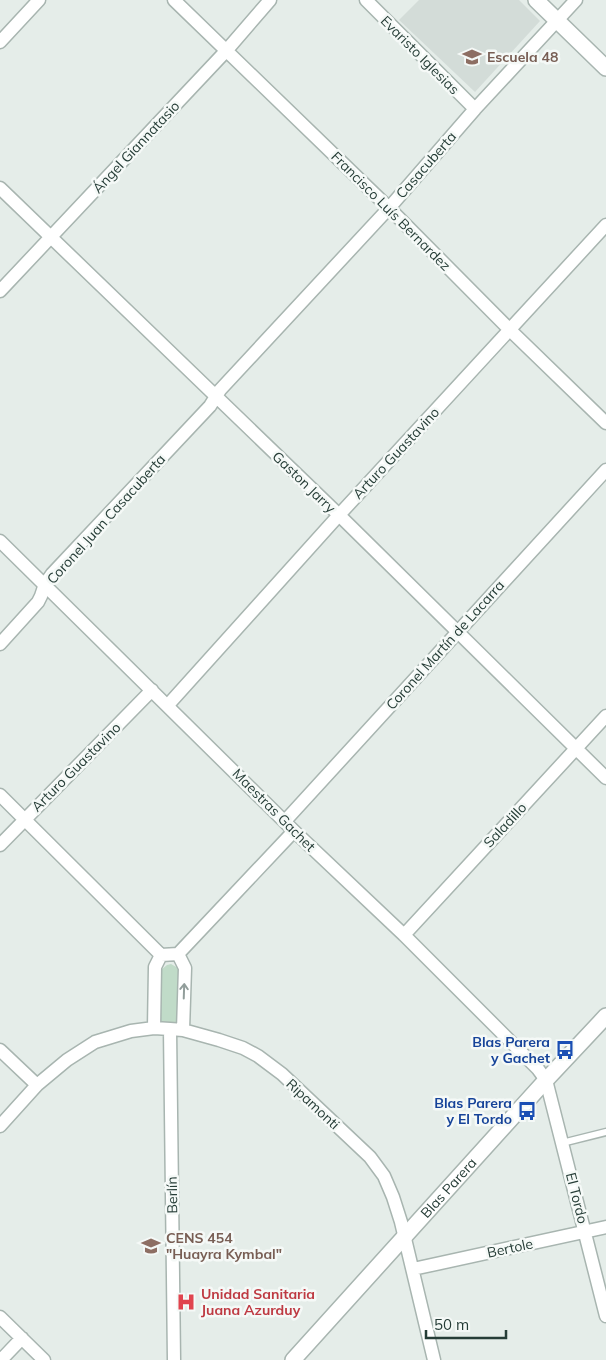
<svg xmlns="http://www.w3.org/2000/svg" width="606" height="1360" font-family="Mulish,sans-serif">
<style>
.built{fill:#d3dcd8}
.green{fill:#c0dbc8}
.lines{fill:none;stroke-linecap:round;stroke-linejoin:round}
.service-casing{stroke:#a8b5b0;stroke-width:9}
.minor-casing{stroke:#a8b5b0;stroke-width:15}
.tertiary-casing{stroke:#a8b5b0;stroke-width:18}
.service{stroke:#fff;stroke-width:6}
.minor{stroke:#fff;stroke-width:12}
.tertiary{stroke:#fff;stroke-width:15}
.oneway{stroke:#929e9b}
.labels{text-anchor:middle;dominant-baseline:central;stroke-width:5;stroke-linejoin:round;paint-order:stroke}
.street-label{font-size:14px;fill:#263d37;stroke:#f5f9f7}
.education-label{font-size:14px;font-weight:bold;fill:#785e54;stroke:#f5f9f7;text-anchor:start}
.transit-label{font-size:14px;font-weight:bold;fill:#164399;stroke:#f5f9f7;text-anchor:end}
.health-label{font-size:14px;font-weight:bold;fill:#be3a42;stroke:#f5f9f7;text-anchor:start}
</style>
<rect width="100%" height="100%" fill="#e5ede9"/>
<path class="built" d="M419,0H519L540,21L475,92L399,20Z"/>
<path class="green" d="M171,964L178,968L181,973L179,1020L176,1023L164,1025L159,1018L161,970L167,965Z"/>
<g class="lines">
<g class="service-casing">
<path id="service" d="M562,1143L606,1132"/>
</g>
<g class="minor-casing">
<path id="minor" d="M174,0L389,208L510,330L606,423
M366,0L475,109
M0,42L39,0
M0,188L339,515L606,778
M0,291L226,51L270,0
M0,541L294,831L404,935L538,1069L546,1080L606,1316
M0,644L38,602L41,596L45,584L52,574L210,406L220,390L389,208L475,109L576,0
M168,705L339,515L606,225
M0,795L161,955
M285,821L606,470
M0,845L152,690
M404,935L606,716
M178,954L185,968L183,1030
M161,955L178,954L294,831
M154,1028L155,967L161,955
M170,1029L174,1360
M0,1050L37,1085
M0,1126L37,1085L67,1060L95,1042L131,1031L154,1028L170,1029L183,1030L219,1040L243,1048L258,1056L282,1074L370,1157L384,1176L393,1197L401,1222L434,1360
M413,1269L606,1227
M0,1317L44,1360
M1,1360L22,1338"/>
</g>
<g class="tertiary-casing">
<g id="tertiary">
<path d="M536,0L606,68"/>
<path id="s1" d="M293,1360L546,1080L606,1016"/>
</g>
</g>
<use href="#service" class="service"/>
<use href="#minor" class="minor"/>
<use href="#tertiary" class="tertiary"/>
</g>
<defs><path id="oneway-shaft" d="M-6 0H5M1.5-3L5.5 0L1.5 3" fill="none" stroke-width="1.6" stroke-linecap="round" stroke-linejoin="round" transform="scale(1.25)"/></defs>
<use class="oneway" href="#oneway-shaft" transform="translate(184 991) rotate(-88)"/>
<defs>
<g id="school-bare" transform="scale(1.5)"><path d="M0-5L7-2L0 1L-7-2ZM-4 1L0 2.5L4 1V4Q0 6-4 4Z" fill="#8d6e63" stroke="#f5f9f7" stroke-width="2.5" paint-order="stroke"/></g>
<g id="bus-bare" transform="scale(1.5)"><path d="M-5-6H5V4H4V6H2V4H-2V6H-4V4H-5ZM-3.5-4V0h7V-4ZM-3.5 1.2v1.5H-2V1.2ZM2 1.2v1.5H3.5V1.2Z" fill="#1a4fb4" stroke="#f5f9f7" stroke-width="2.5" paint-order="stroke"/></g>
<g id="hospital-bare" transform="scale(1.5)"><path d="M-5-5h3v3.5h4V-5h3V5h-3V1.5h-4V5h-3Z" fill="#e0444e" stroke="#f5f9f7" stroke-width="2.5" paint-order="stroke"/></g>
</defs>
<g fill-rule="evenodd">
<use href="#school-bare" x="472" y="57"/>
<use href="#bus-bare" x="565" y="1050"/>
<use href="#bus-bare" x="527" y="1111"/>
<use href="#school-bare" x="151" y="1246"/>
<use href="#hospital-bare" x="186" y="1302"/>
</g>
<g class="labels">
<g class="street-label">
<text transform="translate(420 55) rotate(45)">Evaristo Iglesias</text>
<text transform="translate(136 147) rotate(-47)">Ángel Giannatasio</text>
<text transform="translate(426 165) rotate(-49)">Casacuberta</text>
<text transform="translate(391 211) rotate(45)">Francisco Luís Bernardez</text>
<text transform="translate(396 453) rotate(-47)">Arturo Guastavino</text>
<text transform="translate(304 482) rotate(44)">Gaston Jarry</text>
<text transform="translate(106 519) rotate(-48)">Coronel Juan Casacuberta</text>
<text transform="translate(445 645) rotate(-48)">Coronel Martín de Lacarra</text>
<text transform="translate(76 767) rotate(-45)">Arturo Guastavino</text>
<text transform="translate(274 810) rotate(45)">Maestras Gachet</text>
<text transform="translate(505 825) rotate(-47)">Saladillo</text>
<text transform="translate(313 1104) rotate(43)">Ripamonti</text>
<text stroke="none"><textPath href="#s1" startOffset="232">Blas Parera</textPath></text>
<text transform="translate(172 1195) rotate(-91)">Berlín</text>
<text transform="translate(577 1198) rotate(76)">El Tordo</text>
<text transform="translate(510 1248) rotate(-12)">Bertole</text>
</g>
<g class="education-label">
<text x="487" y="57">Escuela 48</text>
<text x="166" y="1238">CENS 454<tspan x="166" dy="16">"Huayra Kymbal"</tspan></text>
</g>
<g class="transit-label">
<text x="550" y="1042">Blas Parera<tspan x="550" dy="16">y Gachet</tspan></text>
<text x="512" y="1103">Blas Parera<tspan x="512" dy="16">y El Tordo</tspan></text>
</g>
<g class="health-label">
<text x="201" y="1294">Unidad Sanitaria<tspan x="201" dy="16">Juana Azurduy</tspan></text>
</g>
</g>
<path d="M426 1330v8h80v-8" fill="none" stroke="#263d37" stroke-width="2.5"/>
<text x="434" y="1330" font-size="15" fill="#263d37" stroke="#f5f9f7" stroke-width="4" paint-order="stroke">50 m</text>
</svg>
